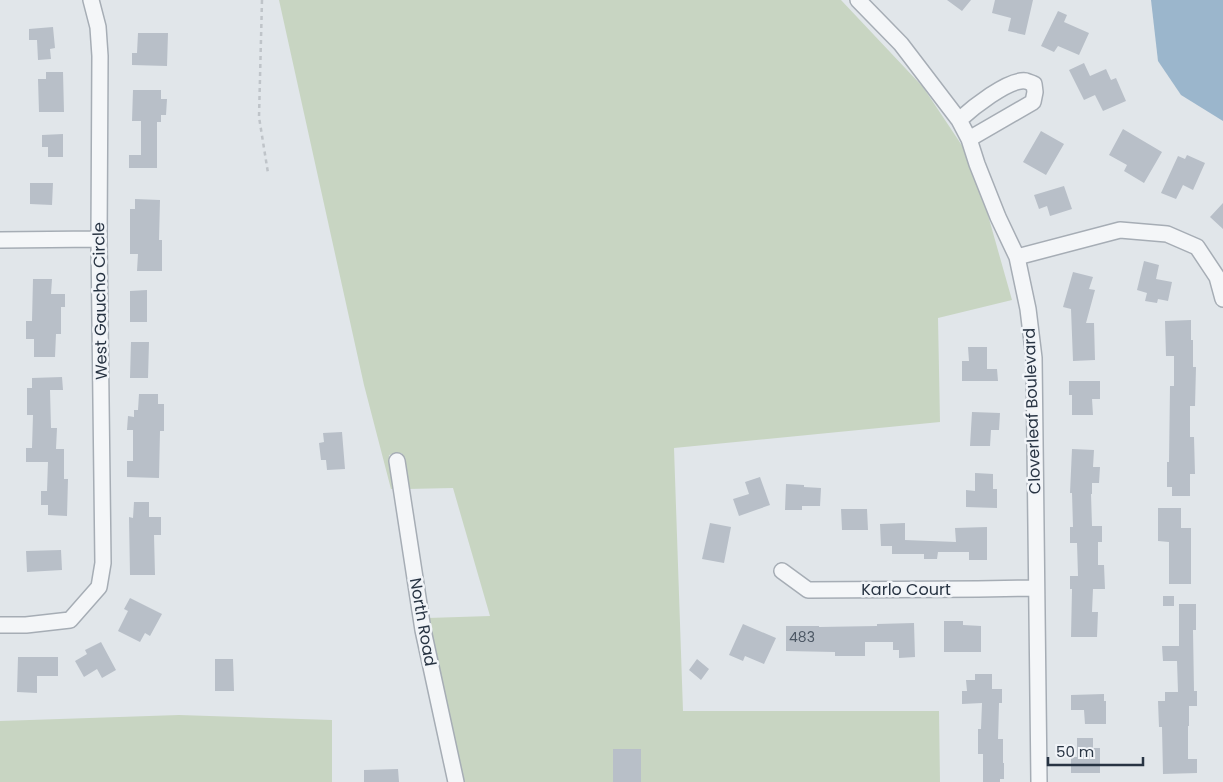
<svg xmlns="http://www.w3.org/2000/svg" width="1223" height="782" font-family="Poppins,sans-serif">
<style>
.green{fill:#c8d5c2}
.water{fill:#9bb6cc}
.building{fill:#b8bfc8}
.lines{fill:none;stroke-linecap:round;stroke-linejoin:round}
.minor-casing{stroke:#a6adb5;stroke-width:18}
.path{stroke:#bfc4c9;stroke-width:2.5;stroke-dasharray:4 4;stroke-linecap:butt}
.minor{stroke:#f4f6f8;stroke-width:15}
.labels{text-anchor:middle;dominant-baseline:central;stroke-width:5;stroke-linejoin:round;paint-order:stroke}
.number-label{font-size:14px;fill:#4c5764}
.street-label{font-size:16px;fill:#283443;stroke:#f1f4f8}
</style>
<rect width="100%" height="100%" fill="#e1e6ea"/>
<path class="green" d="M279,0H841L923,87L967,153L984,201L1012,300L938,318L940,422L674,448L683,711H939L940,782H463L428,618L490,616L453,488L407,489L402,453L389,455L394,489H391L364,385Z
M179,715L332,720V782H0V721Z"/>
<path class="water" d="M1151,0H1223V121L1181,95L1158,61Z"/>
<path class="building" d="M947,0H971L962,11Z
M995,0H1033L1025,35L1008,31L1011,18L992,13Z
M1058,11L1067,15L1064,22L1089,33L1079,55L1058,46L1054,52L1041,46Z
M53,27L55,48L50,49L51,59L38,60L37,40H29V29Z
M138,33H168L167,66L132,65V53H137Z
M1084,63L1090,76L1106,69L1111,80L1116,78L1126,101L1103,111L1095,95L1084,100L1069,70Z
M46,72H63L64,112H39L38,79H46Z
M133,90H161V99H167L166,115H161V122H157V168H129V155H141V121H132Z
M1123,129L1162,152L1144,183L1124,171L1127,165L1109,155Z
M1041,131L1064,144L1046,175L1023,162Z
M63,134V157H48V147H42V135Z
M1187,155L1205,163L1193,190L1183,185L1176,199L1161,193L1178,156L1185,159Z
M30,183H53L52,205L30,204Z
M1064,186L1072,209L1050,216L1047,206L1039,209L1034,195Z
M135,199L160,200L159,240H162V271H137L138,254H130V209H135Z
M1223,203V229L1210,217Z
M1144,261L1159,265L1156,279L1172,282L1168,301L1158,299L1157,303L1145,301L1147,293L1137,290Z
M1073,272L1093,277L1089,289L1095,290L1086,323H1094L1095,360L1073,361L1071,309L1063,307Z
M33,279H52L51,294H65V307H61V334H56L55,357H34V339H26V321H32Z
M147,290V322H130V291Z
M1191,320V340H1193V367H1196L1195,406H1190V437H1194L1195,474H1190V496H1172V487H1167V462H1169L1170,386H1174V356H1166L1165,321Z
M131,342H149L148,378H130Z
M968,347H987V369H997L998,381H962V361H969Z
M62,377L63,390H50L51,428H57L56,449H64V479H68L67,516L48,515V505H41V491H47L48,462H26V448H32L33,415H27V388H32V378Z
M1069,381H1100V399H1092L1093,415H1072V395H1069Z
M139,394H158V404H164V431H160L159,478L127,477V461H133V430H127L128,416L134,417V410H138Z
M972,412L1000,413L999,430H991L990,446H970Z
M342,432L345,469L327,470L326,460H321L319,443L324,442L323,433Z
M1072,449L1094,450L1093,467H1100L1099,483H1092V494H1091L1092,526H1102V542H1098V565H1104L1105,589H1093L1092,612H1098L1097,637H1071L1072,589H1070V576H1078L1077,543H1070V527H1073L1072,493H1070Z
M975,473L993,474V489H997V508L966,507V490L975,491Z
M760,477L770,505L739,516L733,499L749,494L745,482Z
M786,484L804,485V487L821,488L820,506H802V510H785Z
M134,502H149V517H161V535H154L155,575H130L129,517L133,518Z
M1158,508H1181V528H1191V584H1169V542L1158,541Z
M841,509H867L868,530H842Z
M710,523L731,527L724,563L702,559Z
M905,523V540L956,542L955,528L987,527V560H969V552H938L937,559H924V554H892V546H881L880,524Z
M61,550L62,570L27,572L26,551Z
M1163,596H1174V606H1163Z
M130,598L162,614L150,636L145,633L140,642L118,631L128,611L124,609Z
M1179,604H1196V630H1193L1194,691H1197V706H1189V726H1188V759H1197V773L1163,774L1162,727H1159L1158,701H1165V692H1178L1177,661H1163L1162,646H1179Z
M944,621H963V625L981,626V652H944Z
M914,623L915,657L899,658V650H893V642H865V656H835V652L786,651V626H819V627L877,626V624Z
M743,624L776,638L764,664L745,656L743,661L729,655Z
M101,642L116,670L102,678L97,669L84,677L75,661L87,654L85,650Z
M18,657H58V676H37V693L17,692Z
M215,659H233L234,691H215Z
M697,659L709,669L701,680L689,670Z
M975,674H992V689H1002V703H999L998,739H1003V763H1004V779H1000V782H983V754H978V729H981L982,703L962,704V691H967L966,680H975Z
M1104,694V701H1106V724H1085L1084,710H1071V695Z
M1077,738H1093V748H1100V773H1071V757H1077Z
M613,749H641V782H613Z
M398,769L399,782H364V770Z"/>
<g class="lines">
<g class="minor-casing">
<path id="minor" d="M858,0L901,44L959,120L969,139L977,164L998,217L1017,257L1028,309L1034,358L1039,782
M959,120C971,109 1009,78 1026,81C1029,82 1031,83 1034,84L1035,92L1033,102L969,139
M0,240L99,239
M1017,257L1120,230L1167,234L1197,247L1217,277L1223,299
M397,461L423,630L456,782
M782,571L808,590L978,589L1036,588
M0,625H26L70,620L99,587L103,563L99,239L100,56L98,27L91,0"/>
</g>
<path class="path" d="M262,0L259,117L268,173"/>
<use href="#minor" class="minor"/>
</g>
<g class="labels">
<g class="number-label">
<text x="802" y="637">483</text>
</g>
<g class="street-label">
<text transform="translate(100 301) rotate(-91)">West Gaucho Circle</text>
<text transform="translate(1032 411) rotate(-92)">Cloverleaf Boulevard</text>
<text x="906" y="589">Karlo Court</text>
<text transform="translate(423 622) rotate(80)">North Road</text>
</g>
</g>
<path d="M1048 757v8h95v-8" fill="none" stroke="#283443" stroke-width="2.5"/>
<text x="1056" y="757" font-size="15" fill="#283443" stroke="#f1f4f8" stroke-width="4" paint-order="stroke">50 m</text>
</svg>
